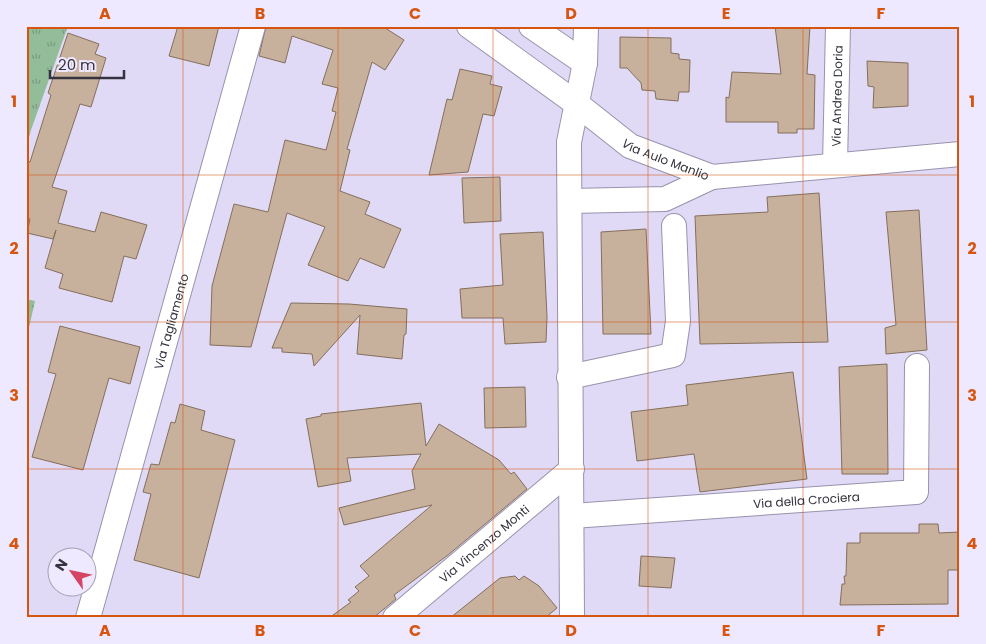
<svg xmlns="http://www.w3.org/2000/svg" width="986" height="644" font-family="Poppins,sans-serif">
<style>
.park{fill:url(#park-tufts)}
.building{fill:#c7b09c;stroke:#846f5c}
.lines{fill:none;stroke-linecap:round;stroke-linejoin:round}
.minor-casing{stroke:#9892ac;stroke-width:26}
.minor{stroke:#fff;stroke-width:24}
.grid{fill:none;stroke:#d65511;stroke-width:1;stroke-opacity:0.55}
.labels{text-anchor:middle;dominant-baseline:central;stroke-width:4.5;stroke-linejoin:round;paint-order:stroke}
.street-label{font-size:12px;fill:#35333d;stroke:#eee9ff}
.neatline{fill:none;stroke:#d65511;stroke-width:2}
.grid-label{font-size:16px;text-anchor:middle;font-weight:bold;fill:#d65511}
</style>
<defs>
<pattern id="park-tufts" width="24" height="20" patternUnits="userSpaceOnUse" patternTransform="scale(1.25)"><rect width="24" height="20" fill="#93bd99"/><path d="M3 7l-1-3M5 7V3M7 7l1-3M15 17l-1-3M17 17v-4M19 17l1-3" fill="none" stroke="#799a7e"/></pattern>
</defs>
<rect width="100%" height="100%" fill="#e1daf6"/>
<path class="park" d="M26,26H68L31,130L26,149Z
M26,299L35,301L26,341Z"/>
<path class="building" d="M178,26H219L209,66L169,56Z
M266,26H382L404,40L385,70L372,62L347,149L350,150L340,191L370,202L365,214L401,229L384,268L360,258L348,281L308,265L325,227L287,213L251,347L210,345L212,286L234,204L268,212L285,140L326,150L336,112L332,111L338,88L322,84L333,50L292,36L285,63L259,56Z
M775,26H810L807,74L815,75L814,129H797V133H778V122H726V97L729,98L732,72L781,74Z
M68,33L99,44L95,54L106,58L91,107L80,104L52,187L67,191L58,223L95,232L101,212L147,225L136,259L124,256L112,302L59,288L63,274L45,268L56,230L53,239L27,233L30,219L26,218V161L30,162L51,95L48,93Z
M620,37L671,38V53L679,54V59L690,60L689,92H679L678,101L656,99L655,91L642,90L641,83L627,68H620Z
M867,61L908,63V106L873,108L874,87L868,86Z
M460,69L492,76L490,84L502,87L494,116L483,114L468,172L429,175L447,99L452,100Z
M500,177L501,221L464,223L462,178Z
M819,193L828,342L700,344L695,216L768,212L767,197Z
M919,210L927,350L886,354L885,328L896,325L886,212Z
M646,229L651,334H603L601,232Z
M543,232L547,317L546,342L505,344L503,318H462L460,289L503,285L500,234Z
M291,303L349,304L407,309L406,334L404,335L402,359L357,354L360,315L314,366L312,354L282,352V348H272Z
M60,326L140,347L130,384L109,378L83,470L32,457L56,374L48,372Z
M887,364L888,474H842L839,367Z
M793,372L807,479L700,492L694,454L637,461L631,412L688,405L686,385Z
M525,387L526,427L485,428L484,388Z
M421,403L426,446L439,424L499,460L511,474L514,472L527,489L448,555L394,595L396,599L373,618H329L351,602L348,600L359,591L355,587L369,576L360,566L432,505L344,525L339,508L415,489L412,471L421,454L347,458L351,481L318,487L306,419L321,416V414Z
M180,404L205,411L201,430L235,440L199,578L134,560L151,494L143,492L151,464L159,465L171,422L175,423Z
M919,524H938L939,533L960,532V570H948V604L840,605L842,584H845L844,576H846L847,543H860V533H919Z
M641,556L675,558L671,588L639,586Z
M515,576L519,580L524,576L539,586L557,608L545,618H450L500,578Z"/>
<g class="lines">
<g class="minor-casing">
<g id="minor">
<path id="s1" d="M469,26L577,104L630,146L712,177L960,154"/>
<path d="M531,26L585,63"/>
<path id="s2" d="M835,165L838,26"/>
<path d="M570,201L665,199L712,177"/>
<path d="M569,377L673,355L678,321L674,226"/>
<path id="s3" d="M572,516L916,492L917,366"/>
<path id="s4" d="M88,618L253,26"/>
<path id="s5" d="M395,618L572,469"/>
<path d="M572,618L569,142L585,63L586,26"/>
</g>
</g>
<use href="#minor" class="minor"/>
</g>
<path class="grid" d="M183,26V618M338,26V618M493,26V618M648,26V618M803,26V618M26,175H960M26,322H960M26,469H960"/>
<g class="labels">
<g class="street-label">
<text stroke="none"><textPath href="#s2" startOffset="69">Via Andrea Doria</textPath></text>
<text stroke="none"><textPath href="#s1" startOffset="239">Via Aulo Manlio</textPath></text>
<text stroke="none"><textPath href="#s4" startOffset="308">Via Tagliamento</textPath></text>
<text stroke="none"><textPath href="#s3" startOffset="235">Via della Crociera</textPath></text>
<text stroke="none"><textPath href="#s5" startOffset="116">Via Vincenzo Monti</textPath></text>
</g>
</g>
<rect width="986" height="644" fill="none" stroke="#eee9ff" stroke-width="55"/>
<g transform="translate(72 572) rotate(303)"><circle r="24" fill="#eee9ff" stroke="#a4a0b1"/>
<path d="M0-4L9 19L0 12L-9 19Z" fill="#d54563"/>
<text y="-8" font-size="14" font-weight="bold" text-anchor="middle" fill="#35333d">N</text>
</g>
<path d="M50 70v8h74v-8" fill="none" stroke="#35333d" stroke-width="2.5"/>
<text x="58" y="70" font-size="15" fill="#35333d" stroke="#eee9ff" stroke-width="4" paint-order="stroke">20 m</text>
<rect x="28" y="28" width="930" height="588" class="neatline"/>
<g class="grid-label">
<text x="105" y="19">A</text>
<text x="260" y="19">B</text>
<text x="415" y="19">C</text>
<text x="571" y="19">D</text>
<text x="726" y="19">E</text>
<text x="881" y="19">F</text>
<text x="14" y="107">1</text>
<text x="972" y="107">1</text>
<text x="14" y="254">2</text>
<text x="972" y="254">2</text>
<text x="14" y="401">3</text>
<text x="972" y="401">3</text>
<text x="14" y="549">4</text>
<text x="972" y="549">4</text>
<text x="105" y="636">A</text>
<text x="260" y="636">B</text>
<text x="415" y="636">C</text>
<text x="571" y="636">D</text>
<text x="726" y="636">E</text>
<text x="881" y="636">F</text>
</g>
</svg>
